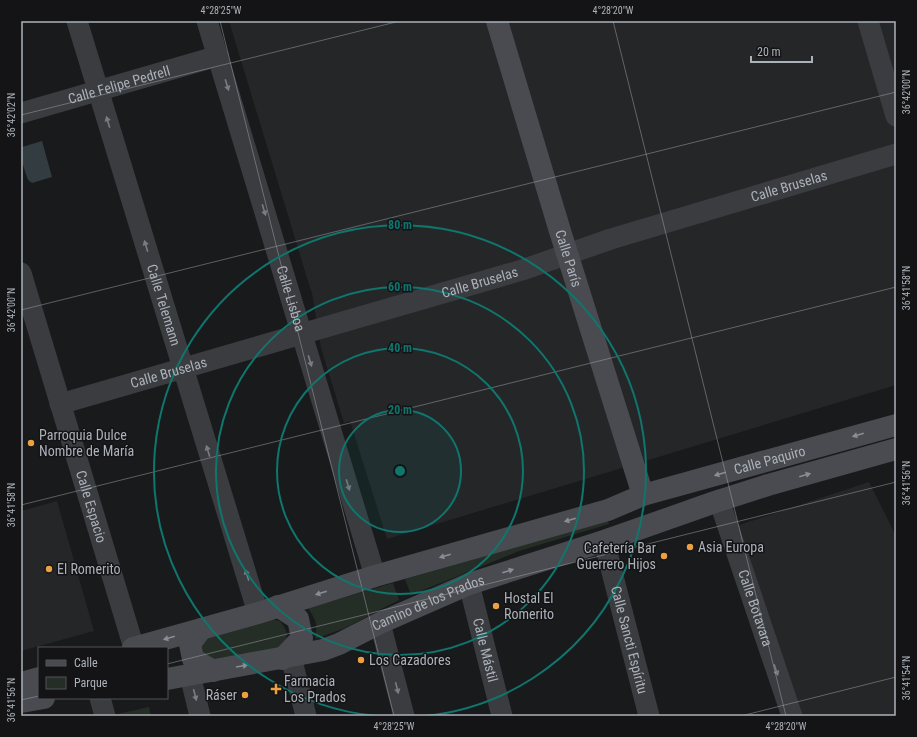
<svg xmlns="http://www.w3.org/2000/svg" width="917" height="737" font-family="'Roboto Condensed',sans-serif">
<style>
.built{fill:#252628}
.green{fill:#252e26}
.water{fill:#323c41}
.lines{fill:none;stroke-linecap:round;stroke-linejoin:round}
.street{stroke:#3a3c40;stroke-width:21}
.secondary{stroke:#494b50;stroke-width:22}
.oneway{fill:#797d83}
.oneway2{fill:#898e95}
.ticks{fill:none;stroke:#acb2ba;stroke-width:1;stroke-opacity:0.45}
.ring{fill:none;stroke:#0f766e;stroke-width:2}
.poi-dot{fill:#eaa043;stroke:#141416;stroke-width:1.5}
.labels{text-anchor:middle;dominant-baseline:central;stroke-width:3;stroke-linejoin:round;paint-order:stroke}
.street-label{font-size:14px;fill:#acb2ba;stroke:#141416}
.poi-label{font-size:14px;fill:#acb2ba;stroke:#141416;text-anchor:start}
.centre{fill:#0f766e;stroke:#141416;stroke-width:2}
.ring-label{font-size:12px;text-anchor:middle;font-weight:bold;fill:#0f766e;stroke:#141416;stroke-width:3;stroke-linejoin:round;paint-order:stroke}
.neatline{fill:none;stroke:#acb2ba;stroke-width:1.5}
.ticks-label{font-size:10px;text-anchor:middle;fill:#acb2ba}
</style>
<rect width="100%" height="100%" fill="#191a1b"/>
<path class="built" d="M229,21H896V385L387,539L350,421L344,423L321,348L312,293L307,278Z
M869,482L896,536V716H796L733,527Z
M57,501L94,631L21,651V511Z"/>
<path class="green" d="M606,521H608L609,524L519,551L411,595L405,579Z
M393,583L399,600L345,628L315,639C318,625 316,620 308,608Z
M272,619L280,621C290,634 288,638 279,650L216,661L200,651L201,644L206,637Z
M149,707L151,716L113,715Z"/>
<path class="water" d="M42,141L52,177L32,183L28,180C25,170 19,158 22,147Z"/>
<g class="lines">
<g class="street">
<path id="s1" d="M77,21L258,613"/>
<path id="s2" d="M207,21L375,576"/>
<path d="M868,21L896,116"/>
<path id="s3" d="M21,113L218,56"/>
<path id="s4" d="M21,273L134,648"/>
<path id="s5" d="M60,404L522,270L611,239L896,154"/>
<path id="s6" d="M719,500L792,716"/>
<path id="s7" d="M604,541L649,716"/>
<path id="s8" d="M469,584L502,716"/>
<path d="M380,623L404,716"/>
<path d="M291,657L306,716"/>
<path d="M190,675L200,716"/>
<path d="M100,698L105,716"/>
</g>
<g class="secondary">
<path id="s9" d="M497,21L560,231L643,495"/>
<path d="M278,606L298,619L302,638L282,659"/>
<path d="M201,629L190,644L193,659L213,671"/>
<path id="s10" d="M133,648L258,613L375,576L608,510L643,495L896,425"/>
<path id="s11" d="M167,679L323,650L339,644L380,623L469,584L604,541L715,502L768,485L896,449"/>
<path d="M21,683L39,678"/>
<path d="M21,702L44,698"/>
</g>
</g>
<defs><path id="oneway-solid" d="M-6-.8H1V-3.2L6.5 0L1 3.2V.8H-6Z"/></defs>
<g class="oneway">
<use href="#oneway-solid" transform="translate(227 85) rotate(73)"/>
<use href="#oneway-solid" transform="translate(108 122) rotate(-107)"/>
<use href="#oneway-solid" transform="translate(264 210) rotate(73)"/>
<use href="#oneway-solid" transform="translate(146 246) rotate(-107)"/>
<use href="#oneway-solid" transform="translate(310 361) rotate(73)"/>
<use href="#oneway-solid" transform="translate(208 451) rotate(-107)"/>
<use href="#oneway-solid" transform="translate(348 485) rotate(73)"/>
<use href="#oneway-solid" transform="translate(247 575) rotate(-107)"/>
<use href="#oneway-solid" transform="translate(776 670) rotate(71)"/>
<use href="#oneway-solid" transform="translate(397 688) rotate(76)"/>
<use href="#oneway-solid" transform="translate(195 695) rotate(76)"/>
</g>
<g class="oneway2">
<use href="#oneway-solid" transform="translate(858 435) rotate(164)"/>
<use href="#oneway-solid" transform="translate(720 474) rotate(164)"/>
<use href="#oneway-solid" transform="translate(805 475) rotate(-16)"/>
<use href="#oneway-solid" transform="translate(570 520) rotate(164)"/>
<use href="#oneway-solid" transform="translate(445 556) rotate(164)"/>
<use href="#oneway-solid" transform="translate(508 571) rotate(-18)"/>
<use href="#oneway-solid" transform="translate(321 593) rotate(163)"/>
<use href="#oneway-solid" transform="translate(169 638) rotate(164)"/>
<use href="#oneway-solid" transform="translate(242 666) rotate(-10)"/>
</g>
<path class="ticks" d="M220,21L394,716M613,21L786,716M21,115L400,21M21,310L896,92M21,505L896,287M167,664L896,482M21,700L39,696M741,716L896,677"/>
<circle cx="400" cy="471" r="61" fill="#0f766e" fill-opacity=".12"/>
<g class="ring">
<circle cx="400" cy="471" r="61"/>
<circle cx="400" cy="471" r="123"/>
<circle cx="400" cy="471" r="184"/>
<path d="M376 716A246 246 0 1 1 424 716"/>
</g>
<g class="poi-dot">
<circle cx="31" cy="443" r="4"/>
<circle cx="690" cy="547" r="4"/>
<circle cx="664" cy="556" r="4"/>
<circle cx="49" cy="569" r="4"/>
<circle cx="496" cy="606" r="4"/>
<circle cx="361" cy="660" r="4"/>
<path d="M274 683h4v4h4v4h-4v4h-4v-4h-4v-4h4z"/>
<circle cx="245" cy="695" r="4"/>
</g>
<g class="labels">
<g class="street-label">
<text stroke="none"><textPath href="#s3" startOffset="102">Calle Felipe Pedrell</textPath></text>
<text stroke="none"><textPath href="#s5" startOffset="761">Calle Bruselas</textPath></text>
<text stroke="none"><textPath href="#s9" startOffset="248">Calle París</textPath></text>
<text stroke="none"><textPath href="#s5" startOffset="437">Calle Bruselas</textPath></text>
<text stroke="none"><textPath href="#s2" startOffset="290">Calle Lisboa</textPath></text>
<text stroke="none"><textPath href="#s1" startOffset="297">Calle Telemann</textPath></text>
<text stroke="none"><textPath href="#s5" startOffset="113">Calle Bruselas</textPath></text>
<text stroke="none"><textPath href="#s10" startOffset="664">Calle Paquiro</textPath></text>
<text stroke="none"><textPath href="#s4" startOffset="244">Calle Espacio</textPath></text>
<text stroke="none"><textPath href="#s11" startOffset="274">Camino de los Prados</textPath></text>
<text stroke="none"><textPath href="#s6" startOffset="114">Calle Botavara</textPath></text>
<text stroke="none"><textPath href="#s7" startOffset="102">Calle Sancti Espíritu</textPath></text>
<text stroke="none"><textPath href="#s8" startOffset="68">Calle Mástil</textPath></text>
</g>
<g class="poi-label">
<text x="39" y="435">Parroquia Dulce<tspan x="39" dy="16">Nombre de María</tspan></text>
<text x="698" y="547">Asia Europa</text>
<text x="656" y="548" text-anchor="end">Cafetería Bar<tspan x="656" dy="16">Guerrero Hijos</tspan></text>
<text x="57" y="569">El Romerito</text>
<text x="504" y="598">Hostal El<tspan x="504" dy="16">Romerito</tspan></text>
<text x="369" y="660">Los Cazadores</text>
<text x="284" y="681">Farmacia<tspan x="284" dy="16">Los Prados</tspan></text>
<text x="237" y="695" text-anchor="end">Ráser</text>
</g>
</g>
<circle cx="400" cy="471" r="6" class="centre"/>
<g class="ring-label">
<text x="400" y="229">80 m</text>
<text x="400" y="291">60 m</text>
<text x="400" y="352">40 m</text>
<text x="400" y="414">20 m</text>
</g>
<rect width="917" height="737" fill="none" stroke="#141416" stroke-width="44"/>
<rect x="38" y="647" width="130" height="52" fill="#141416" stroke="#515358"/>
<rect x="46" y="660" width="20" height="6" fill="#494b50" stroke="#515358"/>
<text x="74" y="667" font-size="12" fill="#acb2ba">Calle</text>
<rect x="46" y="677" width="20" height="12" fill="#252e26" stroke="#515358"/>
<text x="74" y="687" font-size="12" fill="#acb2ba">Parque</text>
<path d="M751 56v6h61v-6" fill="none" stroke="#acb2ba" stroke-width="2"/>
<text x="757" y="56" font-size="12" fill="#acb2ba" stroke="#141416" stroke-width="3" paint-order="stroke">20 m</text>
<rect x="22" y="22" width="873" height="693" class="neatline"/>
<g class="ticks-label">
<text x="221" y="14">4°28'25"W</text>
<text x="613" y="14">4°28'20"W</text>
<text transform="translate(906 92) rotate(-90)" y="4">36°42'00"N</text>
<text transform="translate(11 115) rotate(-90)" y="4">36°42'02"N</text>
<text transform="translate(906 288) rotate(-90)" y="4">36°41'58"N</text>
<text transform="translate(11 310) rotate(-90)" y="4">36°42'00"N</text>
<text transform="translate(906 483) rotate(-90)" y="4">36°41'56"N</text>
<text transform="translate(11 505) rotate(-90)" y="4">36°41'58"N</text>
<text transform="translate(906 678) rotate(-90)" y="4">36°41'54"N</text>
<text transform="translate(11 700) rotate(-90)" y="4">36°41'56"N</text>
<text x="394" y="730">4°28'25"W</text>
<text x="786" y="730">4°28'20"W</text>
</g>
</svg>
